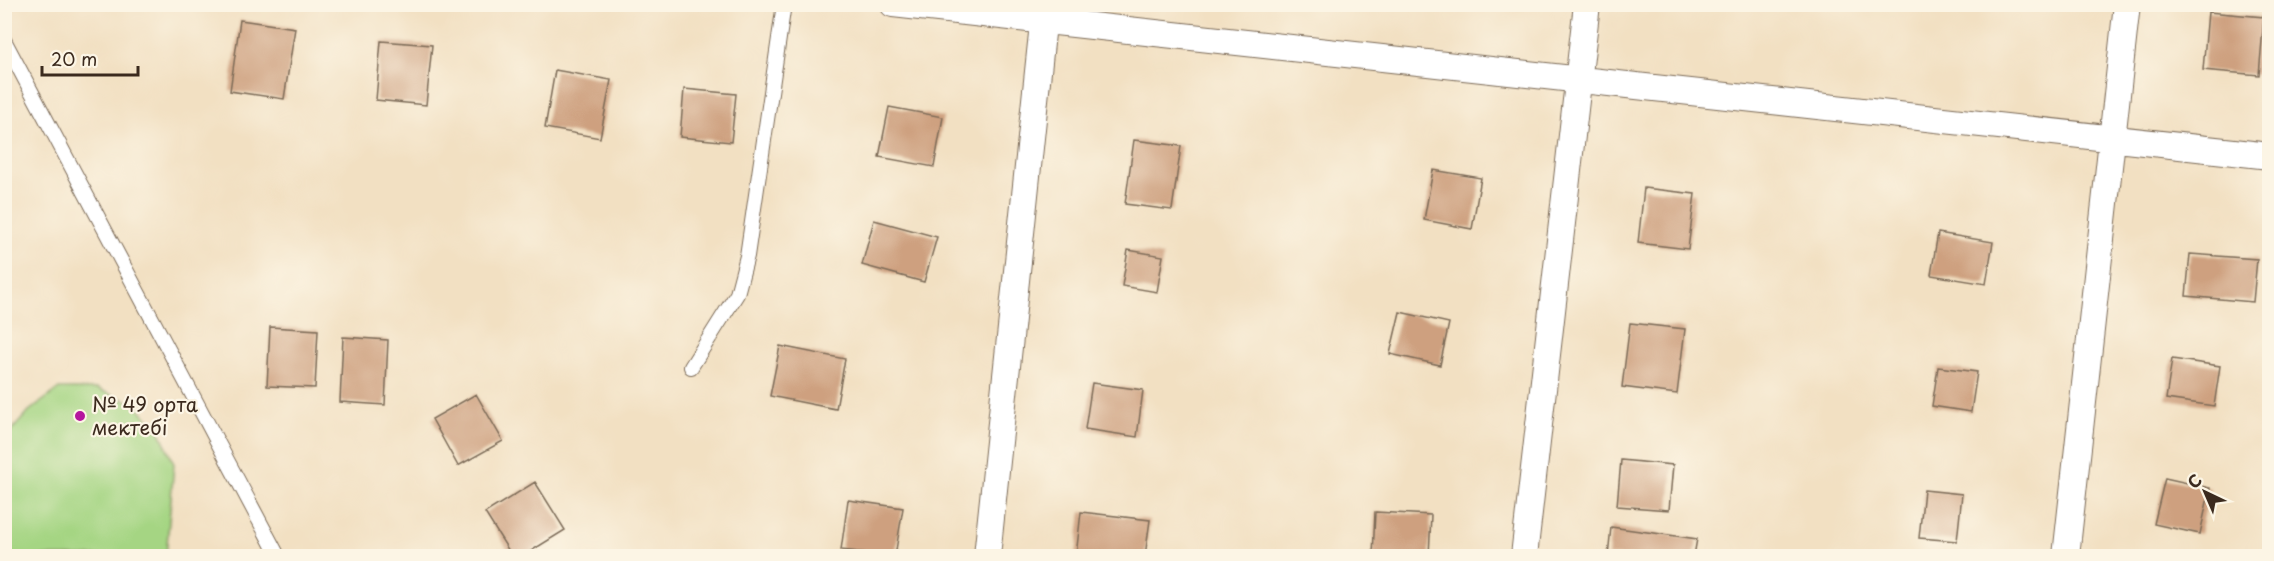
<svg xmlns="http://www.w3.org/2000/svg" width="2274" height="561" font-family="'Playpen Sans',sans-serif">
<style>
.green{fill:#a5d583;stroke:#708050;stroke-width:1.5}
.building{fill:#cea07f}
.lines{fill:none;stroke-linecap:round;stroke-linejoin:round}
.lane-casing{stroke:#7b6a57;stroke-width:16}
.street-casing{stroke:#7b6a57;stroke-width:28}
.lane{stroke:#fff;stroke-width:14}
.street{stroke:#fff;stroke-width:26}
.poi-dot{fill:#b5179e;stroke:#fcf5e5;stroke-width:2}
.labels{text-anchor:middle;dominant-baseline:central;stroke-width:4.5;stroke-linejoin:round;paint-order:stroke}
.poi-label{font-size:20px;fill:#3b2a1e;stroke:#fcf5e5;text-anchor:start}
</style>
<rect width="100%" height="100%" fill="#fcf5e5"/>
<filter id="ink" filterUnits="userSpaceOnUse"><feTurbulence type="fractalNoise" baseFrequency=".0167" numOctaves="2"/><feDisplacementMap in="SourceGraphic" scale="12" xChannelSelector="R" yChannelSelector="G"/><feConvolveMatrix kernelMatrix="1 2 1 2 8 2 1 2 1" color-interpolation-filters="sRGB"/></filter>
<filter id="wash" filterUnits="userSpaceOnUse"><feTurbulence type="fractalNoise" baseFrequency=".008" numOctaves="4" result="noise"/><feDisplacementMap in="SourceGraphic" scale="24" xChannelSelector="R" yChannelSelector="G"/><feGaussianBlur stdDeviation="1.35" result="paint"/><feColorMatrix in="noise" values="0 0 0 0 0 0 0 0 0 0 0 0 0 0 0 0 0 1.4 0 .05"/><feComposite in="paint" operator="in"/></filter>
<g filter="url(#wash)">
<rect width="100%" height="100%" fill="#f2e0c2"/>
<path class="green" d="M59,389H97L135,404L160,432L174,464L166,556H5V438L29,411Z"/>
<g id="blocks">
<path class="building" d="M2208,12L2264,17L2259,75L2203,70Z
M240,20L295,28L284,99L230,91Z
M381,41L432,45L426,105L376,100Z
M555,70L611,80L600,138L545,128Z
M684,89L736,94L731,142L680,137Z
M889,107L943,117L934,167L879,157Z
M1134,140L1181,146L1172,210L1125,204Z
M1433,170L1481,178L1472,229L1424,220Z
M1644,188L1695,194L1688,249L1638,243Z
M874,220L937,237L924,282L862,265Z
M1938,233L1993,242L1986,284L1931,275Z
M1128,250L1163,256L1157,292L1122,286Z
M2190,254L2257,259L2253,302L2186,296Z
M1400,312L1449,323L1440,365L1390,354Z
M1630,323L1685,329L1677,394L1622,387Z
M270,327L318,330L315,388L267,386Z
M343,337L388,340L385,405L340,402Z
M780,346L845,359L836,409L770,396Z
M2172,359L2220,366L2214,406L2166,399Z
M1938,367L1977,372L1971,412L1932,406Z
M1092,383L1143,390L1137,437L1085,429Z
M476,394L503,441L458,466L432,419Z
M1621,460L1673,465L1669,510L1617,506Z
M2165,478L2210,488L2200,534L2154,524Z
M535,482L565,530L523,556H512L485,513Z
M1924,490L1962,494L1957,541L1919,538Z
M848,500L903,508L895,556L841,550Z
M1081,512L1150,520L1145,556H1076Z
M1375,512L1431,515L1429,556H1373Z
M1611,527L1697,539L1694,556H1608Z"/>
</g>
</g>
<g filter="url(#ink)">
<use href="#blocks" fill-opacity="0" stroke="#7b6a57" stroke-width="1.5"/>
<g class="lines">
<g class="lane-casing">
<path id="lane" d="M4,40L278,556
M691,367L737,294L747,256L784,4"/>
</g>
<g class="street-casing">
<path id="street" d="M893,4L2270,156
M987,556L1045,5
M1524,556L1587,4
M2066,556L2127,4"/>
</g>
<use href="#lane" class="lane"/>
<use href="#street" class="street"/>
</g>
</g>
<circle class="poi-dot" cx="80" cy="416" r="6"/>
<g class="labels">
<g class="poi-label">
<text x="92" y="404">№ 49 орта<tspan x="92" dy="23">мектебі</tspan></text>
</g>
</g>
<rect width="2274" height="561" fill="none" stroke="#fcf5e5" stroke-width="24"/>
<g transform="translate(2205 492) rotate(316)" stroke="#fcf5e5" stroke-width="4.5" paint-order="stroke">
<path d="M0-4.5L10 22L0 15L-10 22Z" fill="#3b2a1e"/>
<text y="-9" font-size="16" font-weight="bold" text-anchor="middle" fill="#3b2a1e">С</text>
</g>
<path d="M42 66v9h96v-9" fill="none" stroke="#3b2a1e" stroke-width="3"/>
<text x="51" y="66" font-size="18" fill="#3b2a1e" stroke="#fcf5e5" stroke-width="4.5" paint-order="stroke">20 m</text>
</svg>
